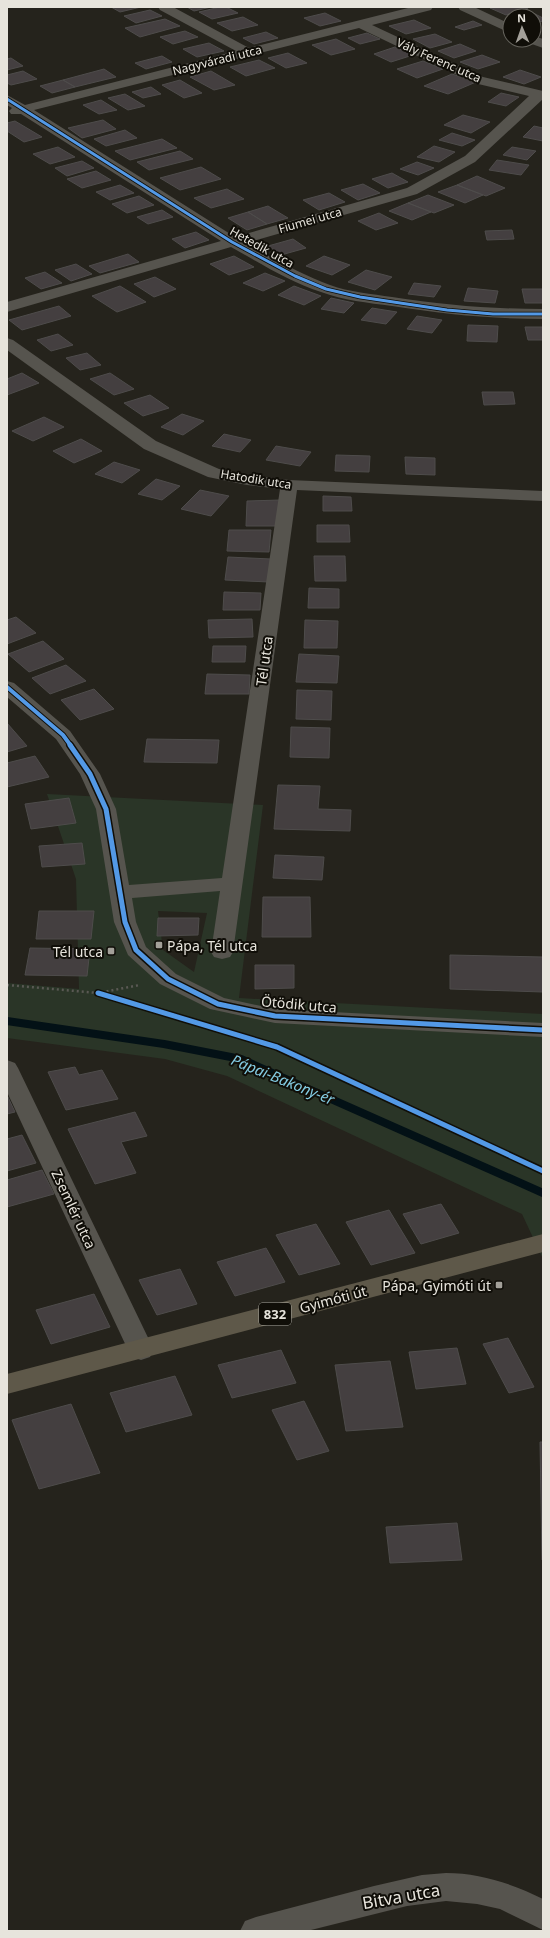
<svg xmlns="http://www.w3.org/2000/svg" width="550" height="1938" font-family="'Noto Sans',sans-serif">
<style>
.green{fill:#2a3527;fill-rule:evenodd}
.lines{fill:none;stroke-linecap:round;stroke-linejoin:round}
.stream{stroke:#031116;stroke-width:8}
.building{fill:#443f40;stroke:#4e4c4b}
.path{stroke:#5a5954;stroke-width:2.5;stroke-dasharray:2 3;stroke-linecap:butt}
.minor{fill:#56544e;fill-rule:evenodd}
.major{fill:#5e5849;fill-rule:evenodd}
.cycleway-far2-casing{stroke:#100e08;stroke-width:4.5}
.cycleway-far1-casing{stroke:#100e08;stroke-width:6}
.cycleway-casing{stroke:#100e08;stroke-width:8}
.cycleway-far2{stroke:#5399e6;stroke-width:3}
.cycleway-far1{stroke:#5399e6;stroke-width:4}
.cycleway{stroke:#5399e6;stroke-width:5}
.poi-dot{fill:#a3a099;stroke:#100e08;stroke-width:1.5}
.labels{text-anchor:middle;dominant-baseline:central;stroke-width:4;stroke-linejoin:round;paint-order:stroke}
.far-street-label{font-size:12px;fill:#e7e4dc;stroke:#100e08}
.shield{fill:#100e08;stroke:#a6a49c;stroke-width:1}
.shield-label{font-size:13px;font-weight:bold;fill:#e7e4dc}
.street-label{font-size:14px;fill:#e7e4dc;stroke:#100e08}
.poi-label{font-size:14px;fill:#e7e4dc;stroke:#100e08;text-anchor:end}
.water-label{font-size:15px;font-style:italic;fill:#83cbe2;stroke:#100e08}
.near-street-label{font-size:17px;fill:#e7e4dc;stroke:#100e08}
</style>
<rect width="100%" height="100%" fill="#25231c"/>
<path class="green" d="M47,794L263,805L239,998L543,1014V1259L522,1214L227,1076L165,1059L7,1038V983L79,989L76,879ZM158,911L207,913L194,972L163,950Z"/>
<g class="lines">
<path class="stream" d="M7,1021L164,1044L241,1059L543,1193"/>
</g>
<path class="building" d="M111,7H141L120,12Z
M187,7H211L194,11Z
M220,7H226L238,13L212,19L199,12Z
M524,7L528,9L506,15L490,8Z
M150,10L162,16L136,23L124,16Z
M325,13L341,21L320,26L304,18Z
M533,13L543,18V21L534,23V16H522Z
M243,17L258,25L232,31L217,23Z
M165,19L180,26L140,37L125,28Z
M414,20L431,28L406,34L389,26Z
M473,21L482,25L464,30L455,27Z
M185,31L198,37L173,44L160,37Z
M266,32L278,38L254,44L243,38Z
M367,33L380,39L360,44L348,38Z
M435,34L452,42L430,48L413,39Z
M336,39L355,49L331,55L312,45Z
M209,43L224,51L197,57L183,49Z
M460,44L476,51L454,58L438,51Z
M395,47L413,55L391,62L374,54Z
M288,53L307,63L286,68L268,58Z
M482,55L500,62L478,69L460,62Z
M162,56L172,62L146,69L135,63Z
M11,58L23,66L7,70V59Z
M259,60L275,68L246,76L230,67Z
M423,61L443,69L417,78L397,69Z
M104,69L116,77L75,87L63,80Z
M520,70L541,77L524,84L503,77Z
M23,71L37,79L11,85L7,83V75Z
M211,71L235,85L214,90L190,77Z
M452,74L476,82L448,94L424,86Z
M63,80L75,87L52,93L40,86Z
M180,80L202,93L184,98L162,85Z
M151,87L161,94L143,98L132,92Z
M501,93L519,97L506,106L488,102Z
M125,94L145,106L128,110L108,98Z
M101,100L117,110L99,114L83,105Z
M463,115L490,122L471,133L444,125Z
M103,120L116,129L82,138L68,128Z
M15,121L42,137L24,142L7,131V123Z
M534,126L543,128V141L523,137Z
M125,130L137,138L106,146L94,139Z
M452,133L475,140L462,146L439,140Z
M162,139L177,148L130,160L115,151Z
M434,146L455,152L439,162L417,157Z
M58,147L75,157L50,164L33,154Z
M512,147L536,151L527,160L503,155Z
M180,151L193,159L149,170L137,162Z
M497,160L529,165L521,175L489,170Z
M82,161L94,168L67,176L55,168Z
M417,162L434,168L418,175L400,169Z
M201,167L221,179L180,190L160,178Z
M96,171L111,180L82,188L67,179Z
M392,173L408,182L388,188L372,179Z
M477,176L505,188L486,196L457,185Z
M363,184L380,193L358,200L341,190Z
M120,185L134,193L110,200L96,192Z
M457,185L483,195L465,203L438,192Z
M227,189L244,199L211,208L194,198Z
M329,193L345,202L319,210L303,200Z
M428,195L454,205L434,213L408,203Z
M139,196L154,205L127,213L112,204Z
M408,203L431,212L412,220L389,211Z
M268,206L288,218L267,224L248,212Z
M162,210L173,217L148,224L137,217Z
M248,212L267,224L247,230L228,218Z
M379,213L398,223L376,230L358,221Z
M512,230L514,239L487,240L485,231Z
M196,232L209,240L185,248L172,239Z
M293,239L306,248L281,255L268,246Z
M128,254L139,262L100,273L89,266Z
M234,256L254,267L229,275L210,264Z
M324,256L350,265L332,275L306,266Z
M76,264L92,274L71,281L55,270Z
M366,270L392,277L375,290L348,282Z
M45,272L62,283L41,289L25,278Z
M265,273L285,281L263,291L243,283Z
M155,277L176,289L154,297L134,284Z
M414,283L441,286L434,297L408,294Z
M120,286L146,302L117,312L92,296Z
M294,286L321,296L304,305L278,295Z
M468,288L498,291L495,303L464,301Z
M522,289H543V303H525Z
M331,298L354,303L344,313L321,309Z
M59,306L71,316L22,330L9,320Z
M372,308L397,312L386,324L361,320Z
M417,316L442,320L432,333L407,329Z
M468,325L498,326L497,342L467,341Z
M525,327H543V340H528Z
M58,334L73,345L51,351L37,340Z
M87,353L101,365L80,370L66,358Z
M22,373L39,383L7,395V379Z
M110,373L134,389L114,395L90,379Z
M482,392H513L515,404L484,405Z
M150,395L169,408L143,416L124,403Z
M182,414L204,421L183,435L161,427Z
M44,417L64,427L33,441L12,431Z
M224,434L251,440L240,452L212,446Z
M81,439L102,451L74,463L53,451Z
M276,446L311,452L300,466L266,460Z
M336,455L370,456L369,472L335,471Z
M405,457L435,458V475L406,474Z
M114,462L140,470L122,483L95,474Z
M156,479L180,486L162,500L138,494Z
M200,490L229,496L211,516L181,509Z
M323,496L351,497L352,511H323Z
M281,500V526H246L247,501Z
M317,525H349L350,542H317Z
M229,530H271L269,552L227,551Z
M314,556H345L346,581H315Z
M228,557L271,559L269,582L225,580Z
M309,588L339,589V608H308Z
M224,592L261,593L260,610H223Z
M16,617L36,633L7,644V620Z
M252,619L253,637L209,638L208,620Z
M305,620L338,621L337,648H304Z
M43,641L64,659L29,672L8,654Z
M213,646H246L245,662H212Z
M299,654L339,656L337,683L296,682Z
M66,665L86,681L50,694L32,678Z
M207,674L250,675L249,694H205Z
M94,689L114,709L80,720L61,700Z
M297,690L332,691L331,720L296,719Z
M7,723L27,746L7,752Z
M291,727L330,728L329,758L290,757Z
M147,739L219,740L217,763L144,762Z
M35,756L49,777L7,787V763Z
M278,785L320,786L318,809L351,810L350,831L274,829Z
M69,798L76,823L31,829L25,804Z
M82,843L85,864L42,867L39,846Z
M275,855L324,857L322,880L273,878Z
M263,897H310L311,937H262Z
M39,911H94L91,939H36Z
M158,918H199L198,935L157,936Z
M30,948L90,949L87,976L25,975Z
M450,955L543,957V992L450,989Z
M255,965H294V988L255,989Z
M75,1067L79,1075L102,1070L118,1099L66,1110L48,1072Z
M7,1095L15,1112L7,1114Z
M135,1112L147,1136L121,1142L136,1173L95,1184L68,1129Z
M22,1135L36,1163L7,1171V1139Z
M42,1170L54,1194L7,1207V1180Z
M441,1204L459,1233L421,1244L403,1214Z
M389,1210L415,1253L371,1265L346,1222Z
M316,1224L340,1264L299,1275L276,1235Z
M266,1248L285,1282L235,1296L217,1262Z
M180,1269L197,1304L157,1315L139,1280Z
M94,1294L110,1327L51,1344L36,1310Z
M508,1338L534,1387L509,1393L483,1344Z
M457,1348L466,1384L416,1389L409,1352Z
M281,1350L296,1383L232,1398L218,1365Z
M390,1361L403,1427L346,1431L335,1365Z
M175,1376L192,1415L126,1432L110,1393Z
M304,1401L329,1451L297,1460L272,1410Z
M71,1404L100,1473L39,1489L12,1420Z
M540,1442H543V1560H542Z
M457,1523L462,1560L390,1563L386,1527Z"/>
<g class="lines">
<path class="path" d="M7,985L98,993L140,985"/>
<path class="minor" d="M158,7H173L249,48L412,7H433L431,10L372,25L483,77L543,91V99L475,162L417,194L246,243C273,258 300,274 330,285C349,292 372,294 392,297C444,305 491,309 543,309V319C490,319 444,314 392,306C368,303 343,300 321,292C289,282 260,263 231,247L7,312V302L221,241L21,114H11L9,111L12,108L7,105V95L25,105L236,51L160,10ZM359,28L474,83L529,96L465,156L407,188L235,237L34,110Z
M458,7H474L510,24V33L460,10Z
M534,36L543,39V48L529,43L528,40H534Z
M7,338L13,340L156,441L219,469L247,475L289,480L543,491V501L297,490L233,952L230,957L222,959L214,957L211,952L220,891L132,898L136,922L146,947L176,974L224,998L275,1009L543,1023V1037L275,1023L210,1009L160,984L128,955L114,922L96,809L80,774L56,739L7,697V681L14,683L70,731L100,774L116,809L129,885L222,878L280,489L247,485L208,477L144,449L7,350Z
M7,1060L15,1063L18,1068L154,1350L150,1357L141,1360L132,1357L128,1350L7,1092Z
M446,1873C480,1873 513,1884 543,1899V1930L500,1909L477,1904L446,1901L407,1906L307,1931H240L245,1921L256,1917L374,1886L422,1875Z"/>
<path class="major" d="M543,1234V1252L7,1394V1374Z"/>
<g class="cycleway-far2-casing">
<path id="cycleway-far2" d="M7,99L232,242L295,276L326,289L360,297L447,310L493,314H543"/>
</g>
<g class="cycleway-far1-casing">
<path id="cycleway-far1" d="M7,687L63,735L71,746"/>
</g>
<g class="cycleway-casing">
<path id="cycleway" d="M70,745L90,774L106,809L125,922L136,950L168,979L218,1004L275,1016L543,1030
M98,993L277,1047L543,1171"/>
</g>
<use href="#cycleway-far2" class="cycleway-far2"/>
<use href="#cycleway-far1" class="cycleway-far1"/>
<use href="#cycleway" class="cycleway"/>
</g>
<g class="poi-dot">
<rect x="155" y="941" width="8" height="8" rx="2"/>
<rect x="107" y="947" width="8" height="8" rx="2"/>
<rect x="495" y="1281" width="8" height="8" rx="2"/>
</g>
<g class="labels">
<g class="far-street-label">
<text transform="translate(217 60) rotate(-14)">Nagyváradi utca</text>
<text transform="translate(439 60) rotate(24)">Vály Ferenc utca</text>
<text transform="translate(310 220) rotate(-16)">Fiumei utca</text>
<text transform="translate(262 247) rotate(29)">Hetedik utca</text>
<text transform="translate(256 479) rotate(9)">Hatodik utca</text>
</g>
<rect class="shield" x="259" y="1303" width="32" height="22" rx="3"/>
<g class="shield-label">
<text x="275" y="1314">832</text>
</g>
<g class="street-label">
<text transform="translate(264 661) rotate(-82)">Tél utca</text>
<text transform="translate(299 1004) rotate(5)">Ötödik utca</text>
<text transform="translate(74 1209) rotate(65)">Zsemlér utca</text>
<text transform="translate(333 1299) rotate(-15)">Gyimóti út</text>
</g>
<g class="poi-label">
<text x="167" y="945" text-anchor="start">Pápa, Tél utca</text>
<text x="103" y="951">Tél utca</text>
<text x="491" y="1285">Pápa, Gyimóti út</text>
</g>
<g class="water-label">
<text transform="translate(283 1079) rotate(22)">Pápai-Bakony-ér</text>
</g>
<g class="near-street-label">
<text transform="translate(401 1896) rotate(-10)">Bitva utca</text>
</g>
</g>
<rect width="550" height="1938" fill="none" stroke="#e7e4dc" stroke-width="16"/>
<g transform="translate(522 28) rotate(358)"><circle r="19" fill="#100e08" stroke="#66645d"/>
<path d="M0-3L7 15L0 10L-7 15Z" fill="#a3a099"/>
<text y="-6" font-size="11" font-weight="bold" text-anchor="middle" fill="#e7e4dc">N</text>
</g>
</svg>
